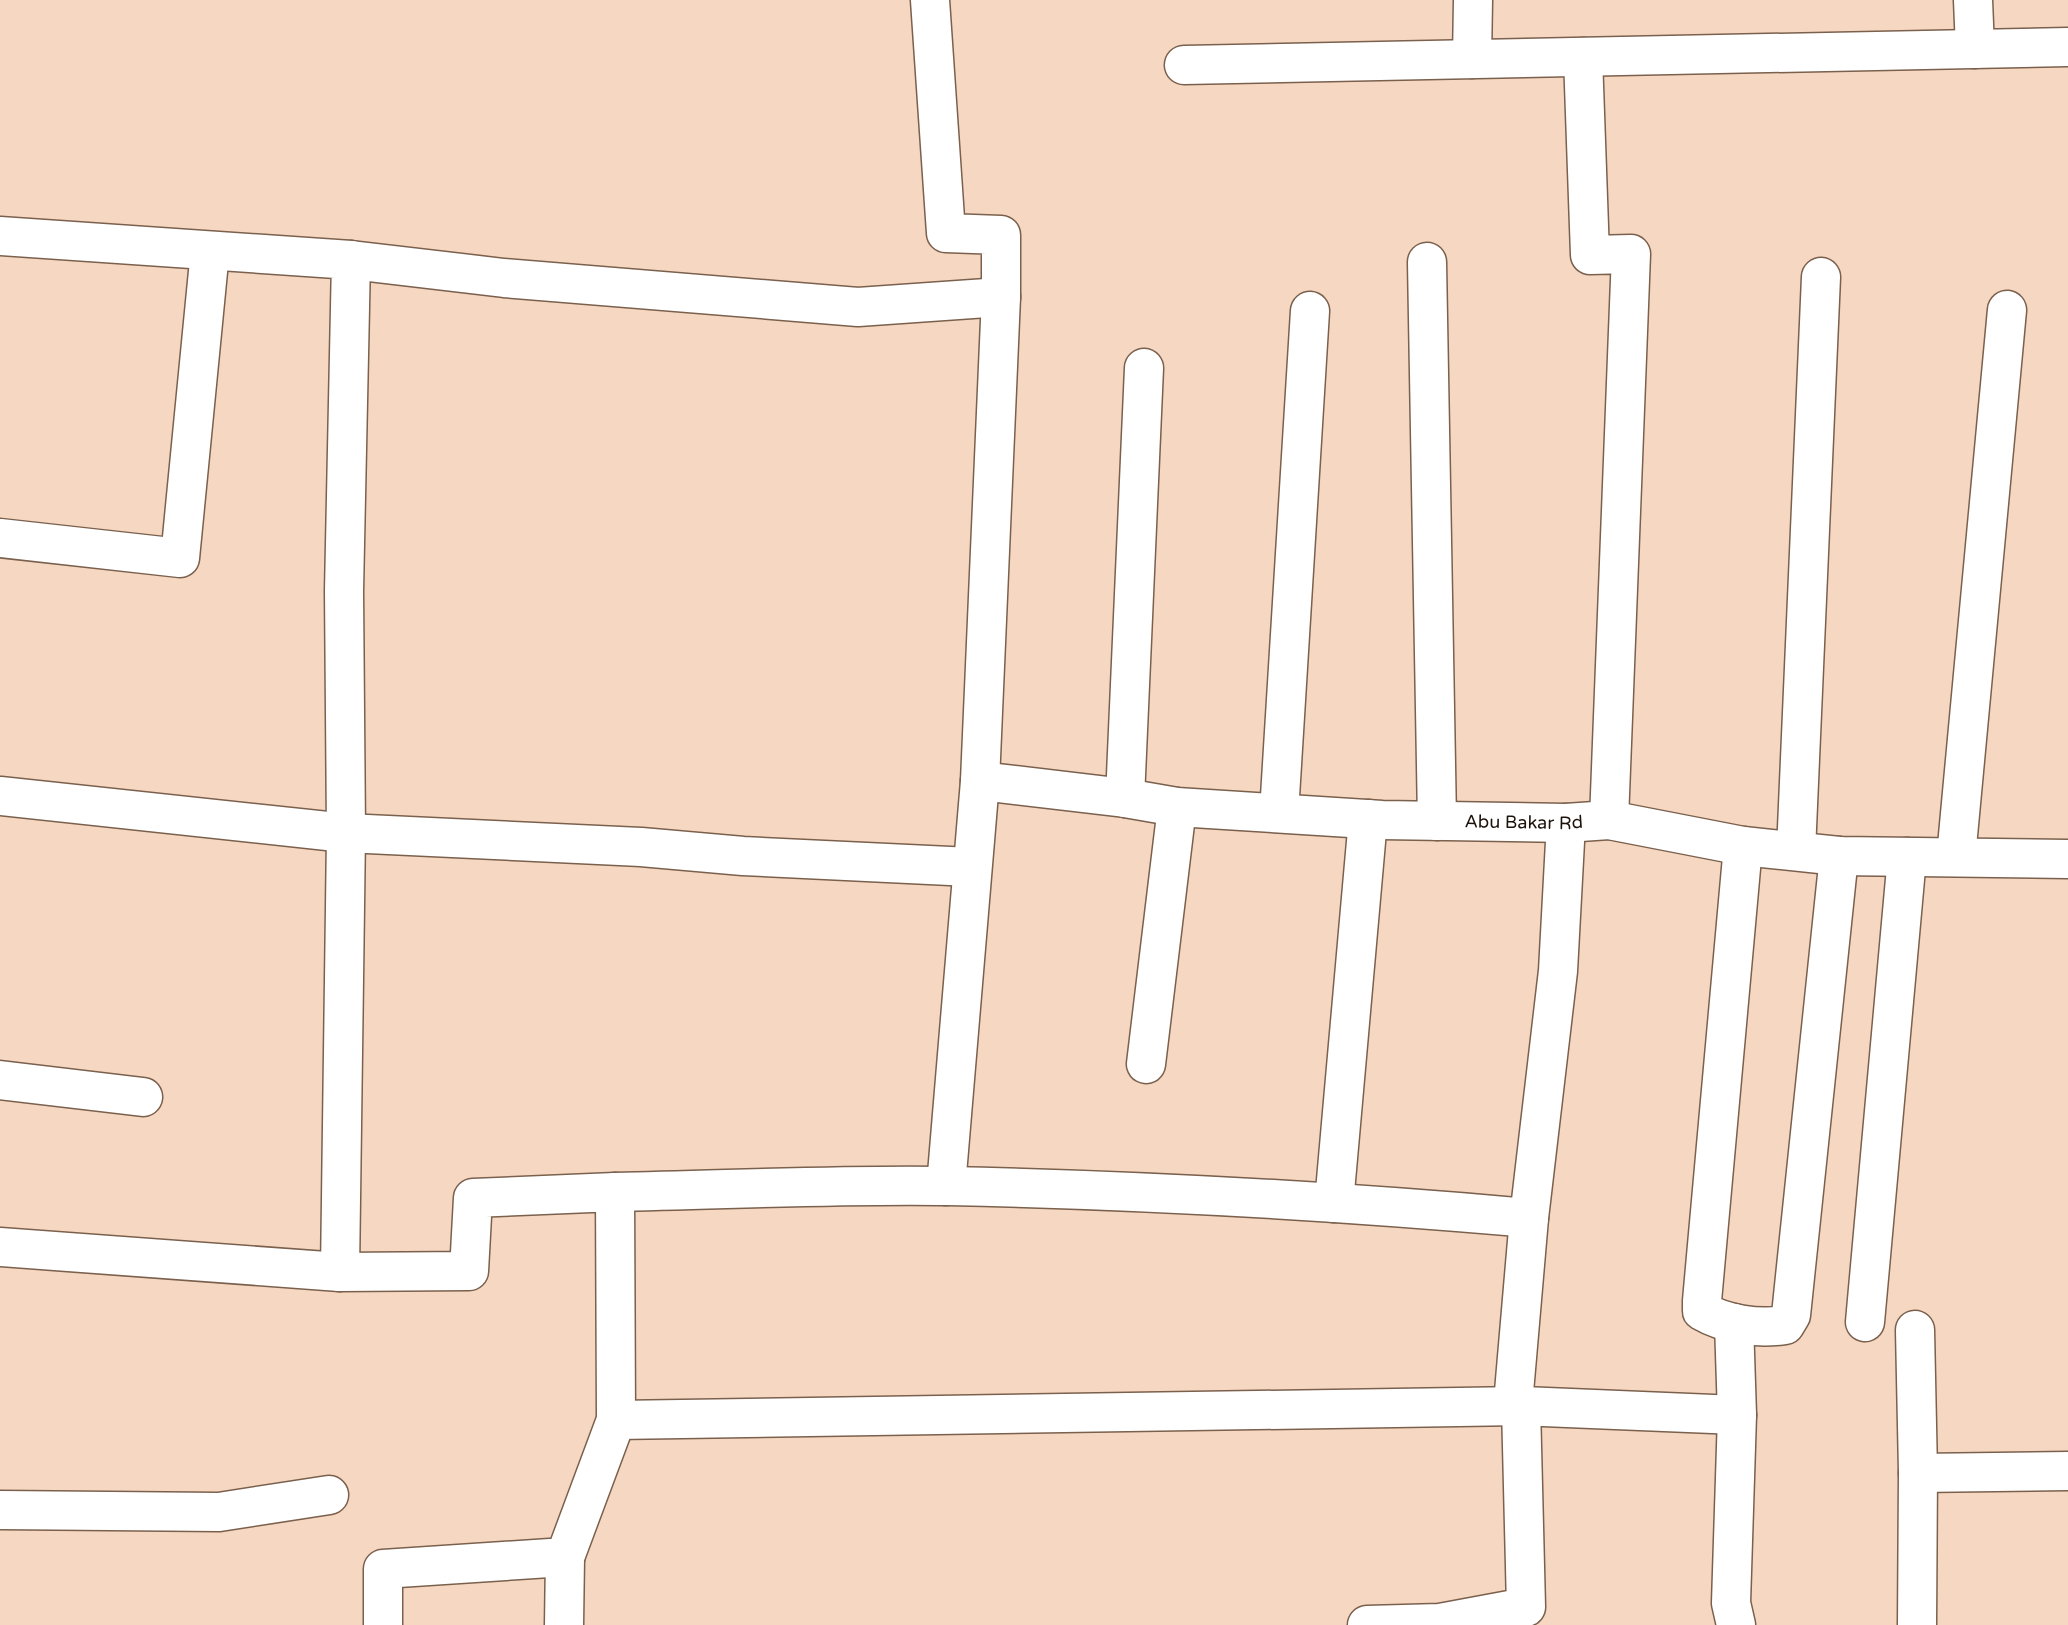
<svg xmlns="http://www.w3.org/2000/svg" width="2068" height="1625" font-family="'Varela Round',sans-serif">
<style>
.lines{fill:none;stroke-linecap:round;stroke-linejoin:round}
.minor-casing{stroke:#7a604d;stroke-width:41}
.minor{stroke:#fff;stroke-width:38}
.labels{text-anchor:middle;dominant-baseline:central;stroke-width:6;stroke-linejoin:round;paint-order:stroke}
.street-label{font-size:18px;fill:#1d130b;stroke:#fff}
</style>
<rect width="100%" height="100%" fill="#f6d8c2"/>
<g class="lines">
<g class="minor-casing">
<g id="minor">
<path d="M930,0L946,233L1001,235V297L980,781L946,1186"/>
<path d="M1973,0L1975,49"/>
<path d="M1583,57L1590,255L1631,254L1609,820"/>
<path d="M1472,59L1473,0"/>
<path d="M1184,65L2068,47"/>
<path d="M0,236L351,260L344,591L346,833L340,1272"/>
<path d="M351,260L504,278L858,307L1001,297"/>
<path d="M1427,262L1437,821"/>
<path d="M0,538L180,558L210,251"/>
<path id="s1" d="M980,781L1125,798L1177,807L1382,820L1566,823L1609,820L1743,846L1839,856L2068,859"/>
<path d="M0,796L346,833L641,847L743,856L971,867"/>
<path d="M1125,798L1144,368"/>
<path d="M1279,813L1310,311"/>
<path d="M1743,846L1702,1301V1311C1726,1325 1759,1329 1785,1325L1791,1315L1839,856"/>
<path d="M1796,851L1821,277"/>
<path d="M1956,857L2007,310"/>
<path d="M1146,1064L1177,807"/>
<path d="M0,1080L143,1097"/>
<path d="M615,1192C726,1190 838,1184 948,1186C1142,1190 1336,1201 1529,1218"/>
<path d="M1334,1203L1368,819"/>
<path d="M0,1247L340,1272L469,1271L473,1198L615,1192L616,1420L565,1557L383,1569V1625"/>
<path d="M1865,1322L1907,857"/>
<path d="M1734,1323L1737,1415L1731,1603L1736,1625"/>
<path d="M1915,1330L1918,1473L1917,1625"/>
<path d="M616,1420L1521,1406L1737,1415"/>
<path d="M1918,1473L2068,1471"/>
<path d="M0,1510L219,1512L329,1495"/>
<path d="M564,1625L565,1557"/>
<path d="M1367,1625L1440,1623L1526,1607L1521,1406L1514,1392L1529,1218L1558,971L1566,823"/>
</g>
</g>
<use href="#minor" class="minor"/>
</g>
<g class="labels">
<g class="street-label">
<text stroke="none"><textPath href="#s1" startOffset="546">Abu Bakar Rd</textPath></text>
</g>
</g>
</svg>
